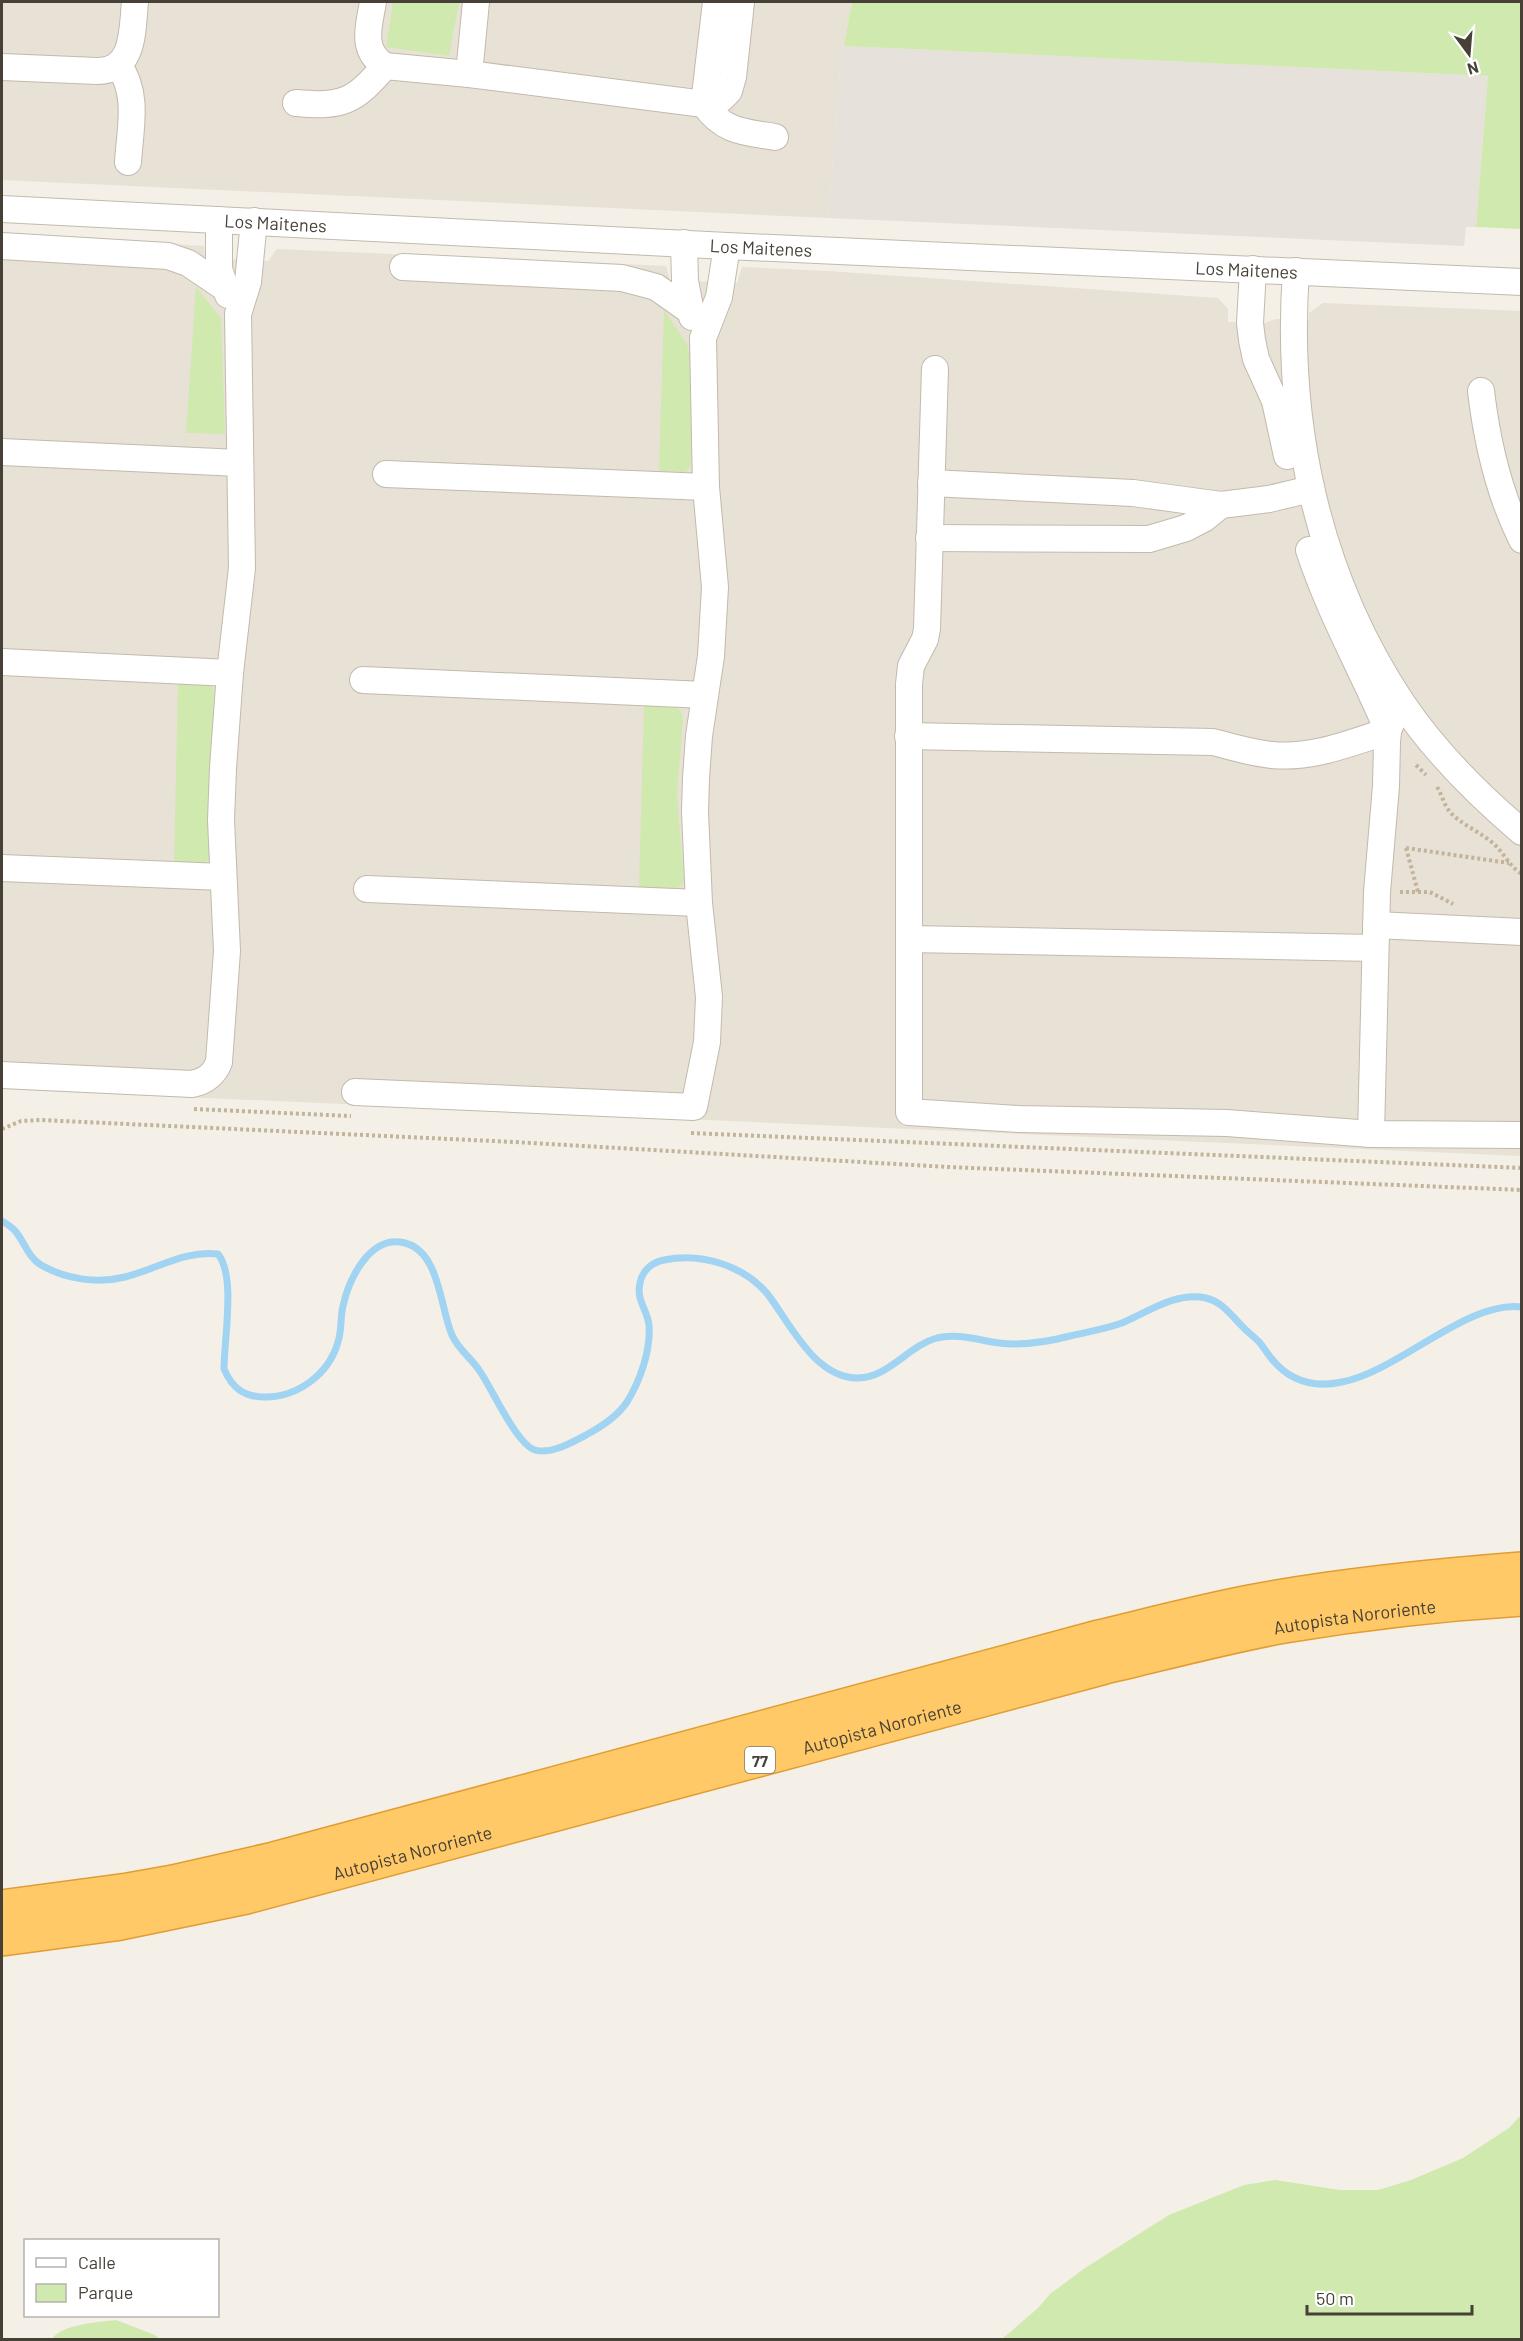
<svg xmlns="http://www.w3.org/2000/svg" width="1523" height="2341" font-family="Barlow,sans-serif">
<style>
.residential{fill:#e8e1d5}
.industrial{fill:#e6e1db}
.green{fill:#d0e9ae}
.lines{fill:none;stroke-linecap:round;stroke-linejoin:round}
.stream{stroke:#a1d3f2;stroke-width:7}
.street-casing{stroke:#c2baac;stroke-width:28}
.highway-casing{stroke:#e19d33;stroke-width:36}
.path{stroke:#c2b39a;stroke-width:4;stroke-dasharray:3 3;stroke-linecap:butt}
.street{stroke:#fff;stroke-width:26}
.highway{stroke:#ffc967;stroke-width:33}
.labels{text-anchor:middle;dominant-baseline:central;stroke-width:6;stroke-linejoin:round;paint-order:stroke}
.shield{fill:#fff;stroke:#7e7972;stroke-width:1.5}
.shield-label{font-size:16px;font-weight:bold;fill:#474036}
.street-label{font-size:18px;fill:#474036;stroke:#fff}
</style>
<rect width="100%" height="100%" fill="#f4f0e7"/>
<path class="residential" d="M2,2H852L840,71L828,218L2,180Z
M2,233L204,246L205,258L268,261L277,249L666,266L670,280L737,283L742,267L828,271L1218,298L1228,309V322L1264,323L1276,319L1309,320V313L1323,303L1521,311V1156L2,1089Z"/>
<path class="industrial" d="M844,46L1488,76L1476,227H1466L1464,246L828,218L840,71Z"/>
<path class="green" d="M393,2H459L449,56L386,47Z
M852,2H1521V229L1476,227L1488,76L844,46Z
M196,287L221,318L225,434L186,433Z
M664,310L687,344L691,362V465L686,472L659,471Z
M178,683L210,684L214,690L210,777L211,854C207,869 187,863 174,863Z
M672,705L681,711L683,720L677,795L684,882C675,895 653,889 639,888L644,706Z
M1521,2115V2339H1002L1038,2308L1050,2294L1085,2268L1169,2215L1244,2185L1275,2180L1340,2190H1378L1411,2180L1463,2158L1509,2128Z
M116,2320L155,2335L159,2339H52C62,2324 99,2322 116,2320Z"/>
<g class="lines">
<path class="stream" d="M2,1221C7,1224 12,1227 16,1232C25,1243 28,1257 41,1265C65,1279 97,1284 125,1277C157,1269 185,1250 218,1254C236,1276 224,1339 224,1369C232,1388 244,1397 265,1397C298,1397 329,1374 338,1342C342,1330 340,1318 343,1306C349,1279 370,1234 405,1243C440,1252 440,1308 452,1335C458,1349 471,1358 479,1370C492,1388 516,1444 535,1450C551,1455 572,1442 586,1435C601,1427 617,1417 627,1402C640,1381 651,1350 649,1325C647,1309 636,1300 640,1283C642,1271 652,1262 664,1260C701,1252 746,1266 769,1296C791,1325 815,1378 858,1378C888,1378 908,1346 937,1338C957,1333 978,1340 999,1343C1023,1346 1047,1342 1070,1336C1087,1332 1105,1329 1122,1323C1148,1312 1177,1291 1206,1298C1222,1302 1230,1314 1241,1325C1247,1332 1255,1337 1260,1343C1264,1348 1267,1353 1271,1358C1289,1381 1314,1388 1342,1382C1399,1371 1467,1300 1522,1307"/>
<g class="street-casing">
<g id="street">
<path d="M373,2C369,26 360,50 385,66L469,74L704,104H714L721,99L729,91L733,77L741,2"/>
<path d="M119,66C139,94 130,129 128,162"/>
<path d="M2,67L97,71C135,71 132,30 135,2"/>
<path d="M469,74L476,2"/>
<path d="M296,103C343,107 354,102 385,66"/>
<path d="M704,104L716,2"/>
<path d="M704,104C723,132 744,132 775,137"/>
<path id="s1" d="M2,209L727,246L1522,282"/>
<path d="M219,220V269L228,295"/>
<path d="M684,243L685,281L692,317"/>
<path d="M2,246L168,256L188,263L225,288"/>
<path d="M403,267L622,278L656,287L690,311"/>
<path d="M1253,269L1250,323L1252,340L1256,359L1275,401L1287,456"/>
<path d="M1296,271C1285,423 1317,575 1402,703C1435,752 1477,794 1522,832"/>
<path d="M935,369L927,629L925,639L911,666L909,684V1112L1019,1119L1227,1123L1371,1134L1522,1135"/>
<path d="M1481,391C1487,442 1498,492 1522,540"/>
<path d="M2,452L239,463"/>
<path d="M386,474L706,487"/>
<path d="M931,483L1133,493L1221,505L1269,499L1311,489"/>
<path d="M929,538L1149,539L1186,528L1205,518L1221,505"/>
<path d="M1309,550C1330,614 1362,669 1388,731"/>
<path d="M2,662L230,673"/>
<path d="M363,680L705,695"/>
<path d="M908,736L1213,742C1233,747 1251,753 1272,755C1312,759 1350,743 1388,731"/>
<path d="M2,868L223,877"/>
<path d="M367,889L699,903"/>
<path d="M1376,925L1522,932"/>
<path d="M909,939L1375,948"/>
<path d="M2,1075L192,1084C206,1081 214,1075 219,1062L227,951L221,820L223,768L230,673L242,568L238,314L248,282L254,221"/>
<path d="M355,1092L694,1107L707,1042L709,997L699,903L695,812L696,778L699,736L711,656L715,587L706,487L703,338L719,297L727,246"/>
<path d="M1371,1134L1377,892L1386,786L1387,743L1388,731L1394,716"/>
</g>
</g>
<g class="highway-casing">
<g id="highway">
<path d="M2,1907L128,1890L173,1882L274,1859L1099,1637C1149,1625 1199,1612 1250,1602C1339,1585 1431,1576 1522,1569"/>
<path id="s2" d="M2,1939L115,1924L246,1897L1105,1667C1165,1653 1224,1637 1284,1626C1362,1613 1442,1604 1522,1599"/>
</g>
</g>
<path class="path" d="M1416,765L1426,775
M1437,787C1442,795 1444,805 1450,812C1460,824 1483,833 1496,846C1505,855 1510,867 1522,874
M1406,848L1418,892
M1406,848L1509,863
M1400,892H1430L1453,904
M194,1109L351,1116
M2,1129L21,1121L41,1120L514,1142L948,1167L1522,1190
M691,1133L1522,1168"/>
<use href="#street" class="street"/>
<use href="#highway" class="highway"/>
</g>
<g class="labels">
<rect class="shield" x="745" y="1747" width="30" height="26" rx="4.5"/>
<g class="shield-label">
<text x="760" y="1760">77</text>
</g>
<g class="street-label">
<text stroke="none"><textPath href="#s1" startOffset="274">Los Maitenes</textPath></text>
<text stroke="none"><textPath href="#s1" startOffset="760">Los Maitenes</textPath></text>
<text stroke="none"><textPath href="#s1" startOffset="1246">Los Maitenes</textPath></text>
<text stroke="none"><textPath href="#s2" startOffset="1392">Autopista Nororiente</textPath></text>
<text stroke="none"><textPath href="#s2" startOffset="906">Autopista Nororiente</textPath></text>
<text stroke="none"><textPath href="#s2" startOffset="420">Autopista Nororiente</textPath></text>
</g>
</g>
<rect width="1523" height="2341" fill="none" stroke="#474036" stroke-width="6"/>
<rect x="24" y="2239" width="195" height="78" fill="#ffffff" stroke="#b5b3af" stroke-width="1.5"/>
<rect x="36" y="2258" width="30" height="9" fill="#ffffff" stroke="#b5b3af" stroke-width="1.5"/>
<text x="78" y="2269" font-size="18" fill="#474036">Calle</text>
<rect x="36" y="2284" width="30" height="18" fill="#d0e9ae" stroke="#b5b3af" stroke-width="1.5"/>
<text x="78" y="2299" font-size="18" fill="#474036">Parque</text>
<g transform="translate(1469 54) rotate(164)" stroke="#ffffff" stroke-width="4.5" paint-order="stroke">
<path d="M0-4.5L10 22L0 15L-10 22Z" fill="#474036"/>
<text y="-9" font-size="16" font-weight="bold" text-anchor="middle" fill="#474036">N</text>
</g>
<path d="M1307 2305v9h165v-9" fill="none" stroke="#474036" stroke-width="3"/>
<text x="1316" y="2305" font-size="18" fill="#474036" stroke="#ffffff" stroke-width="4.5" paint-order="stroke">50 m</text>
</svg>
